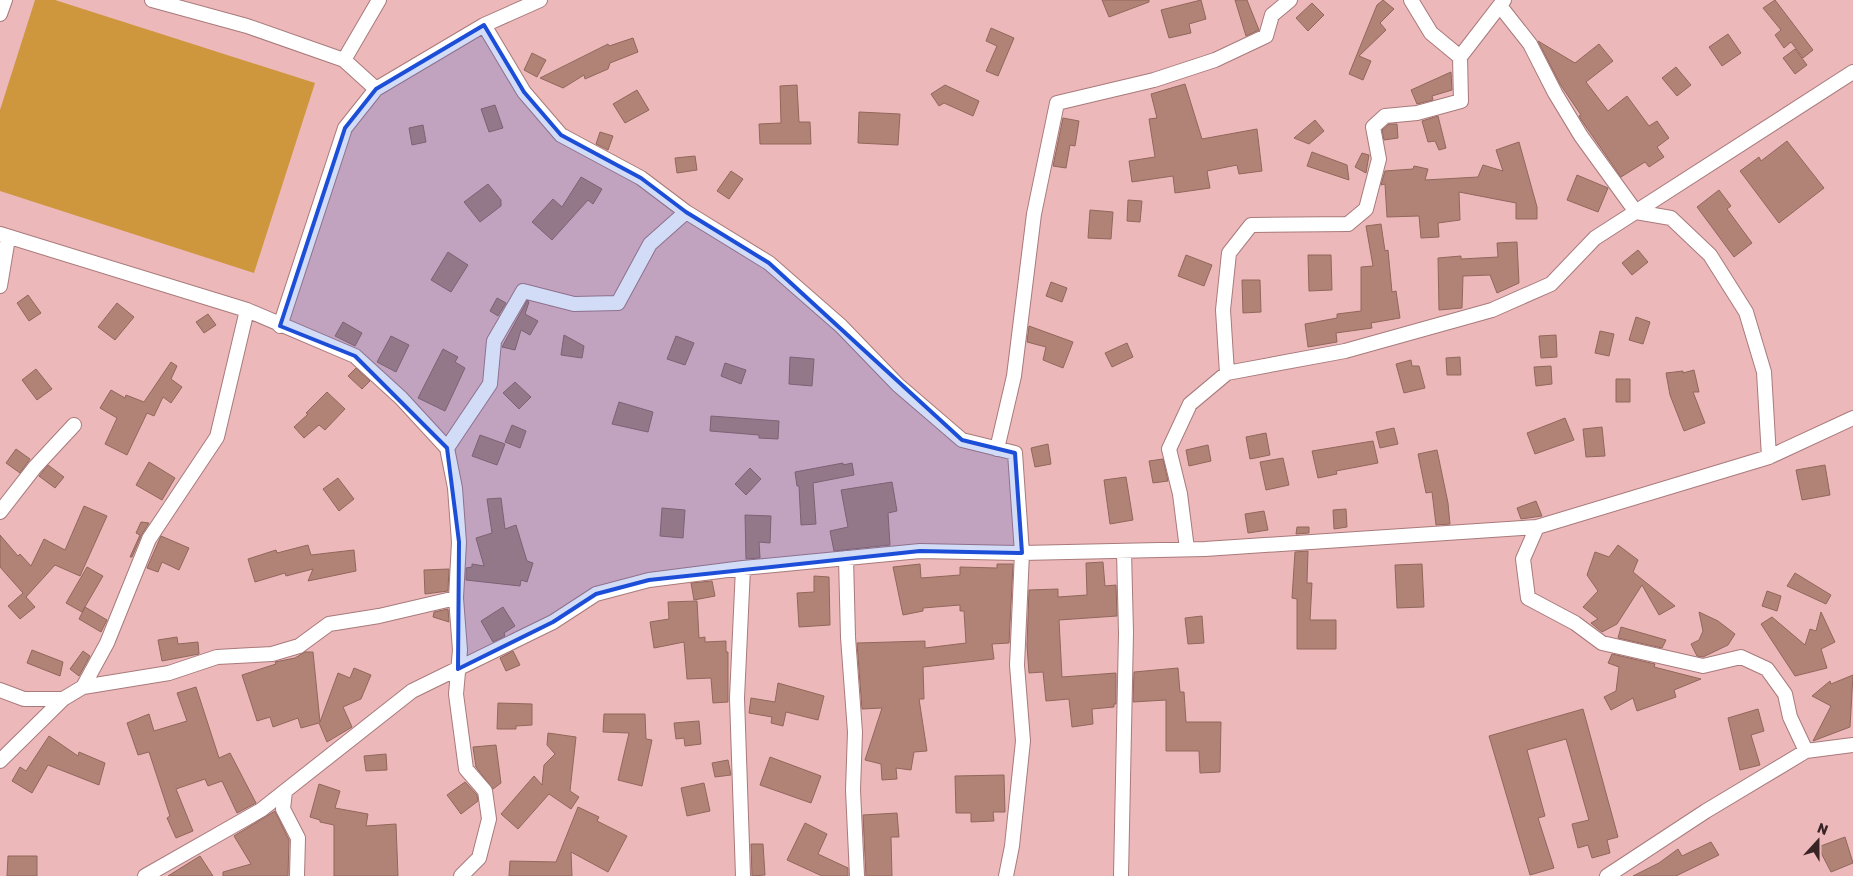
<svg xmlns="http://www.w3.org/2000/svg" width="1853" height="876" font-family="Rubik,sans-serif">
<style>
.garden{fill:#ce973d}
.building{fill:#b08376;stroke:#92675b}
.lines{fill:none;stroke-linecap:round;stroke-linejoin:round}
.minor-casing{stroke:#a97a7b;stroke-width:16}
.minor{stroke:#fff;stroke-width:14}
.marked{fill:#1d4ed8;fill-opacity:0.2;stroke:#1d4ed8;stroke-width:4;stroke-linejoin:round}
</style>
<rect width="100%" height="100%" fill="#ecb8ba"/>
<path class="garden" d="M35,0H55L315,83L254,273L0,191V110Z"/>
<path class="building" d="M1102,0H1149V2L1109,17Z
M1201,0L1206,19L1189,24L1191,33L1169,38L1161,10Z
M1235,0H1247L1259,30L1246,36Z
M1383,0L1394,9L1380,23L1386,30L1359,56L1371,61L1363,80L1349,74L1377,5Z
M1775,0L1813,50L1803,58L1791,42L1784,48L1775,35L1781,30L1763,8Z
M1312,3L1324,15L1308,31L1296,18Z
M991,28L1014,38L998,76L986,71L997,46L986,41Z
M1728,34L1741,53L1722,66L1709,47Z
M633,38L638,52L610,63L608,69L585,79L584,75L563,88L540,78L608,44L609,46Z
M1538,41L1575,63L1599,44L1613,61L1586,82L1608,111L1627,96L1649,126L1657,121L1669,138L1657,147L1664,157L1649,167L1645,162L1621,177L1582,121L1579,116L1581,115L1560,84Z
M1795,49L1807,65L1795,74L1783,58Z
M532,53L546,60L537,77L524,70Z
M1676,67L1691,85L1677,96L1662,78Z
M1451,72L1452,90L1432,96L1433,100L1417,104L1411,90Z
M1185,84L1202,139L1257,129L1262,171L1239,174L1237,165L1207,171L1210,188L1175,193L1173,176L1132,182L1129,161L1155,157L1149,119L1157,118L1151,94Z
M797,85L799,122H810L811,144H760L759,124L781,123L780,86Z
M945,85L979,101L973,116L944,103L939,106L931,94Z
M637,90L649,110L625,123L613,104Z
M495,105L503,128L489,132L481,109Z
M859,112L900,114L898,145L858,143Z
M1438,116L1446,148L1439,150L1435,141L1428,142L1422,121Z
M1063,118L1079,121L1075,146L1070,145L1066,168L1053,166Z
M1315,120L1324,131L1309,144L1294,138Z
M1389,124H1397L1398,138L1384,140L1382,130Z
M423,125L426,142L412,145L409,128Z
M600,132L613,136L608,150L596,144Z
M1787,141L1824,188L1779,223L1740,171L1759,157L1761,161Z
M1519,142L1537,207V219H1516V203L1459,192L1460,220L1438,223L1439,237L1421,238L1419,216L1387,217L1385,184L1381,185L1385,171L1413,169L1414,166L1428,169L1425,180L1478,177L1483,165L1503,171L1496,150Z
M1312,152L1347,165L1349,180L1307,166Z
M1362,153L1369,155L1366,173L1355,167Z
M695,156L697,170L677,173L675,158Z
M731,171L743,179L729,199L717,191Z
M1577,175L1608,188L1598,212L1567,200Z
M581,177L602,189L593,204L588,200L552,240L532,222L553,199L562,207Z
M488,184L501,200V206L480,222L464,202Z
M1719,190L1731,206L1727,209L1752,243L1734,257L1697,207Z
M1128,200L1142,201L1140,222L1127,221Z
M1090,210L1113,212L1111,239L1088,238Z
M1381,224L1385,251L1388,250L1392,292L1396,291L1400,318L1371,323L1372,328L1336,333L1337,342L1308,347L1305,324L1337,318V314L1361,311V267L1373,266L1366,226Z
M1517,242L1519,283L1497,293L1490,275L1463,276L1462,308L1439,310L1438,258L1461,256V259L1498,257L1497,243Z
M1638,250L1648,262L1632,275L1622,263Z
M448,252L468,265L451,292L431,280Z
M1186,255L1212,265L1204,286L1178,276Z
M1308,255H1331L1332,290L1309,291Z
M1242,280H1260L1261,312L1243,313Z
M1051,282L1067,288L1062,302L1046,296Z
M28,295L41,313L29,321L17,303Z
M497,298L506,303L498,316L490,311Z
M527,301L529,302L525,314L538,321L530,335L521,330L515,350L502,347Z
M117,303L134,317L115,340L98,327Z
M208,314L216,325L204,333L196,322Z
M1636,317L1650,322L1643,344L1629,340Z
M343,322L362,333L355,346L335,336Z
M1029,326L1073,342L1063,368L1043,360L1046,347L1027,342Z
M1600,331L1614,334L1609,356L1595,353Z
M564,335L584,346L582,358L561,355Z
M1556,335L1557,357L1541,358L1539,336Z
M391,336L409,345L396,372L377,362Z
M676,336L694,343L685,365L667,359Z
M1127,343L1133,357L1112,367L1105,353Z
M443,349L458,357L455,362L465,368L445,411L418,398Z
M790,357L814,359L812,386L789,384Z
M1460,357L1461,375H1447L1446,358Z
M1411,360L1412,366H1419L1425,388L1404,393L1396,364Z
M171,362L177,366L171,379L182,387L171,403L163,397L154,416L147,413L127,455L105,444L117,418L100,408L111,390L125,398L126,395L144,402Z
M725,363L746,370L741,384L721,376Z
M1551,366L1552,384L1536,386L1534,367Z
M356,368L370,381L362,389L348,376Z
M36,369L52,389L37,400L22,380Z
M1694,370L1699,392H1693L1705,423L1684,431L1670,395L1666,373L1683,371V373Z
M1616,379H1630V402H1616Z
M515,382L531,397L519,409L503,393Z
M327,392L345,409L325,430L319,425L304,438L294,427L308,414L306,413Z
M619,402L653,412L648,432L612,424Z
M711,416L779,421L778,439L759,438V435L710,431Z
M1565,418L1574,440L1535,454L1527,433Z
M512,425L526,431L520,448L505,442Z
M1602,427L1605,456L1586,457L1583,429Z
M1394,428L1398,444L1380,448L1376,432Z
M1266,433L1270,455L1250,459L1246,437Z
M480,435L505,444L497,465L472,456Z
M1373,441L1378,463L1336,471L1337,474L1318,478L1312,451Z
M1048,444L1051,464L1035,467L1031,448Z
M1208,445L1211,461L1189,466L1186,450Z
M16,449L30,459L20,473L6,463Z
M1437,450L1448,503L1450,524L1436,525L1432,492L1426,493L1418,454Z
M1283,458L1289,485L1266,490L1260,462Z
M1163,459L1168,481L1153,483L1149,461Z
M149,462L175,478L162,500L136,485Z
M843,463V465L852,463L854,475L813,483L816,524L801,525L799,486H797L795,472Z
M48,465L64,477L55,488L39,476Z
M1825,465L1830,495L1802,500L1796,470Z
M750,468L761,479L746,495L735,484Z
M1126,477L1133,520L1110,524L1104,480Z
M338,478L354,499L339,511L323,489Z
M892,482L897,511L888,513L890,545L834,551L830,531L848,527L841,490Z
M501,498L505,529L516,525L527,561L533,563L527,582L521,580L520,586L466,580V568L472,567V564L484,566L476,538L492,533L487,499Z
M1536,501L1542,516L1521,519L1517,508Z
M84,506L107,516L80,576L55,565L26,597L35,607L20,619L8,606L23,593L0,567V535L18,556L20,554L31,566L44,539L65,550Z
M662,508L685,510L683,538L660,536Z
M1346,509L1347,527L1334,529L1333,510Z
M1264,511L1268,530L1248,533L1245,514Z
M745,515L771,516L770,543L759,542L760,558L746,559Z
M141,522L149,523L141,536L132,557H130L140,535L136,533Z
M1297,527H1309V533L1296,534Z
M161,536L189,548L179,570L162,562L158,572L147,568Z
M308,545L311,555L354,550L356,571L308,581L313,569L286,576L285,573L255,582L248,559L276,550L277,553Z
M1618,545L1638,560L1633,572L1675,606L1659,615L1642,585L1617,624L1602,632L1591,623L1598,619L1583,607L1598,591L1587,575L1595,552L1609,557Z
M1308,551L1307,583H1312L1310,620H1336V649H1297V599L1292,598L1295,552Z
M1103,562L1105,586L1116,585L1117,616L1059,620L1062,677L1116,673V704H1114V707L1092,709L1093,724L1072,727L1069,699L1046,701L1043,672L1029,673L1027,646L1029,590L1058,589V597L1087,595L1086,563Z
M920,564L921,578L960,575V567L997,568V564H1013L1009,643L992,644L994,659L923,667L924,699H919L927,751L914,752L911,770L896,768L897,779L882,780L881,764L865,760L882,708L862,709L857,643L925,641V648L966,643L964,611H960V605L923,608V611L903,615L893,567Z
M1422,564L1424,607L1397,608L1395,565Z
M87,567L103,576L82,612L66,603Z
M449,569L448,591L425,594L424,570Z
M1795,573L1831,595L1826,604L1787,586Z
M814,576L829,577L830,625L799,627L797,593L814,592Z
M712,581L715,596L694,600L691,583Z
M1767,591L1781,596L1777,611L1762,606Z
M697,601L699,638L705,637V642L726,641V652H728V702L713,703L711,678L687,679L684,642L654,648L650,622L669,619L668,602Z
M85,607L107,620L101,632L79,619Z
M503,607L515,626L504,633L505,636L493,642L481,621Z
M448,609L449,622L433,617L434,612Z
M1699,612L1718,621L1735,634L1728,645L1703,657L1697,656L1691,644L1699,640L1703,631Z
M1821,612L1835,642L1821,649L1827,668L1795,676L1761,624L1772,617L1805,645L1810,629L1816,631Z
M1202,616L1204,643L1188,644L1185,618Z
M1621,627L1666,640L1662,648L1618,638Z
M177,637L178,644L198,642L199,654L162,661L158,640Z
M32,650L63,662L60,676L27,663Z
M83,651L90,656L79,676L70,669Z
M513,651L520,665L506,671L500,658Z
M305,652H313L320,722L338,673L350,678L354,668L371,675L361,699L343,707L352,727L327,742L319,723L301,728L298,718L273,727L270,717L257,721L242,675L276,664L275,662L295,658Z
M1612,654L1655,664L1654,667L1701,679L1674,690L1676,697L1637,711L1633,698L1611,710L1604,697L1616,691L1619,667L1608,663Z
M1178,668L1180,692H1184L1186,722H1221L1220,772L1200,773L1199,751H1166V700L1133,702L1134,672Z
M1853,675L1850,727L1813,741L1831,706L1812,696L1830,681L1831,684Z
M778,683L824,696L818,720L786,712L783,726L771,723L772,717L749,713L751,698L775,702Z
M196,687L219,758L230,753L256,803L237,813L222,781L208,786L205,779L176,789L193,831L176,838L167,818L170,816L149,752L138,755L127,723L149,714L154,731L187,721L177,693Z
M498,703L532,704V725L516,726V729H497Z
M1583,709L1618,837L1607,840L1610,853L1592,858L1588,845L1578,848L1572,824L1589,820L1566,739L1527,750L1545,816L1538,818L1554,868L1530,875L1489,736Z
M1758,709L1764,731L1751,735L1760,765L1740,770L1728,718Z
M604,714H645L646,739L652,740L642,786L618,780L629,733L603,732Z
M699,721L701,744L685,746L684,738L676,739L674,723Z
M548,733L576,737L570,791L579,797L571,809L549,794L518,829L501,814L534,776L542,785L544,765L555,754L547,745Z
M49,736L78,756L79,752L105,763L99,785L48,765L32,793L12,781L20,767L26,771Z
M496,745L501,783L493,789L476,767L473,747Z
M386,754L387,770L366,771L364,756Z
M770,757L821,776L811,803L760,785Z
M728,760L731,775L715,777L712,763Z
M1004,775L1005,812H993L994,821L971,822V813H956L955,776Z
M465,782L477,795L478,801L461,814L447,795Z
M704,783L710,811L687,816L681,788Z
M319,784L340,791L335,808L368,814L366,826L396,824L398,876H334V825L320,822V820L310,817Z
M578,807L599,817L597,821L627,836L608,872L571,852L572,876H509L510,861L556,862Z
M275,811L289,840L288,876H223V872L251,864L234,836Z
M897,813L899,837H891L892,876H866L863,815Z
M805,823L827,834L818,854L848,868V876H822L787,860Z
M1845,837L1853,863L1831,872L1818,847Z
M1711,842L1719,855L1676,876H1633L1659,863L1678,849L1682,856Z
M751,844H763L765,875L752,876Z
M8,856H37V876H7Z
M200,856L213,876H168Z"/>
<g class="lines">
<g class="minor-casing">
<path id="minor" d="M152,0L247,26L344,60L376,89
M1411,0L1431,33L1460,57
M1500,6L1530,44L1555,93L1581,136L1636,212L1671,218L1710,255L1746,312L1764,372L1769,457
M0,14L5,0
M484,25L524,92L561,135L641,178L686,212L769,263L841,326L898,385L962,440L1015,453L1022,553L1017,665L1023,741L1012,846L1006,876
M344,60L379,0
M0,234L247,310L355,356L401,398L447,448L455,488L459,542L456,598L460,650L456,694L466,769L485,791L489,819L479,858L461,876
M0,286L8,238
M280,326L345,128L376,89L484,25L540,0
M1227,373L1223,310L1229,253L1251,225L1348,224L1366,209L1379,159L1373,127L1385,116L1417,113L1461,101L1460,57L1504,0
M447,448L490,384L494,341L523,291L574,304L618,303L650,244L686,212
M997,449L1014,376L1034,214L1057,103L1154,80L1215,60L1266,36L1272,15L1290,0
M0,512L35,467L74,425
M1537,527L1523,559L1528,598L1575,623L1602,643L1703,666L1741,657L1767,669L1785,694L1790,717L1806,751
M1187,549L1180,494L1169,449L1190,404L1227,373L1345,351L1492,310L1551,284L1595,238L1853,72
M846,558L848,637L855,732L853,790L857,876
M83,687L107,643L149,539L217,437L247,310
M0,690L24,699H63
M0,761L63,699L83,687L169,673L217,657L272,654L299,646L329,624L379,616L456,598
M285,791L283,809L298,838L297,876
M145,876L261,810L412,691L553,622L596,594L649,580L743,568L920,551L1022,553L1205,549L1537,527L1769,457L1853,418
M743,876L737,698L743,568
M1121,876L1126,633L1124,551
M1607,876L1706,811L1806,751L1853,745"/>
</g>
<use href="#minor" class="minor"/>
</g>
<path class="marked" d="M484,25L524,92L561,135L641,178L686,212L769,263L962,440L1015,453L1022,553L920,551L649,580L596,594L553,622L458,669L459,542L447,448L355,356L280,326L345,128L376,89Z"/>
<g transform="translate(1818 841) rotate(21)" stroke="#ecb8ba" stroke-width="4" paint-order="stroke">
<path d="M0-4L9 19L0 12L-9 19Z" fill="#382425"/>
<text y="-8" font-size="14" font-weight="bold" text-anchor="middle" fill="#382425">N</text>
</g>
</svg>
